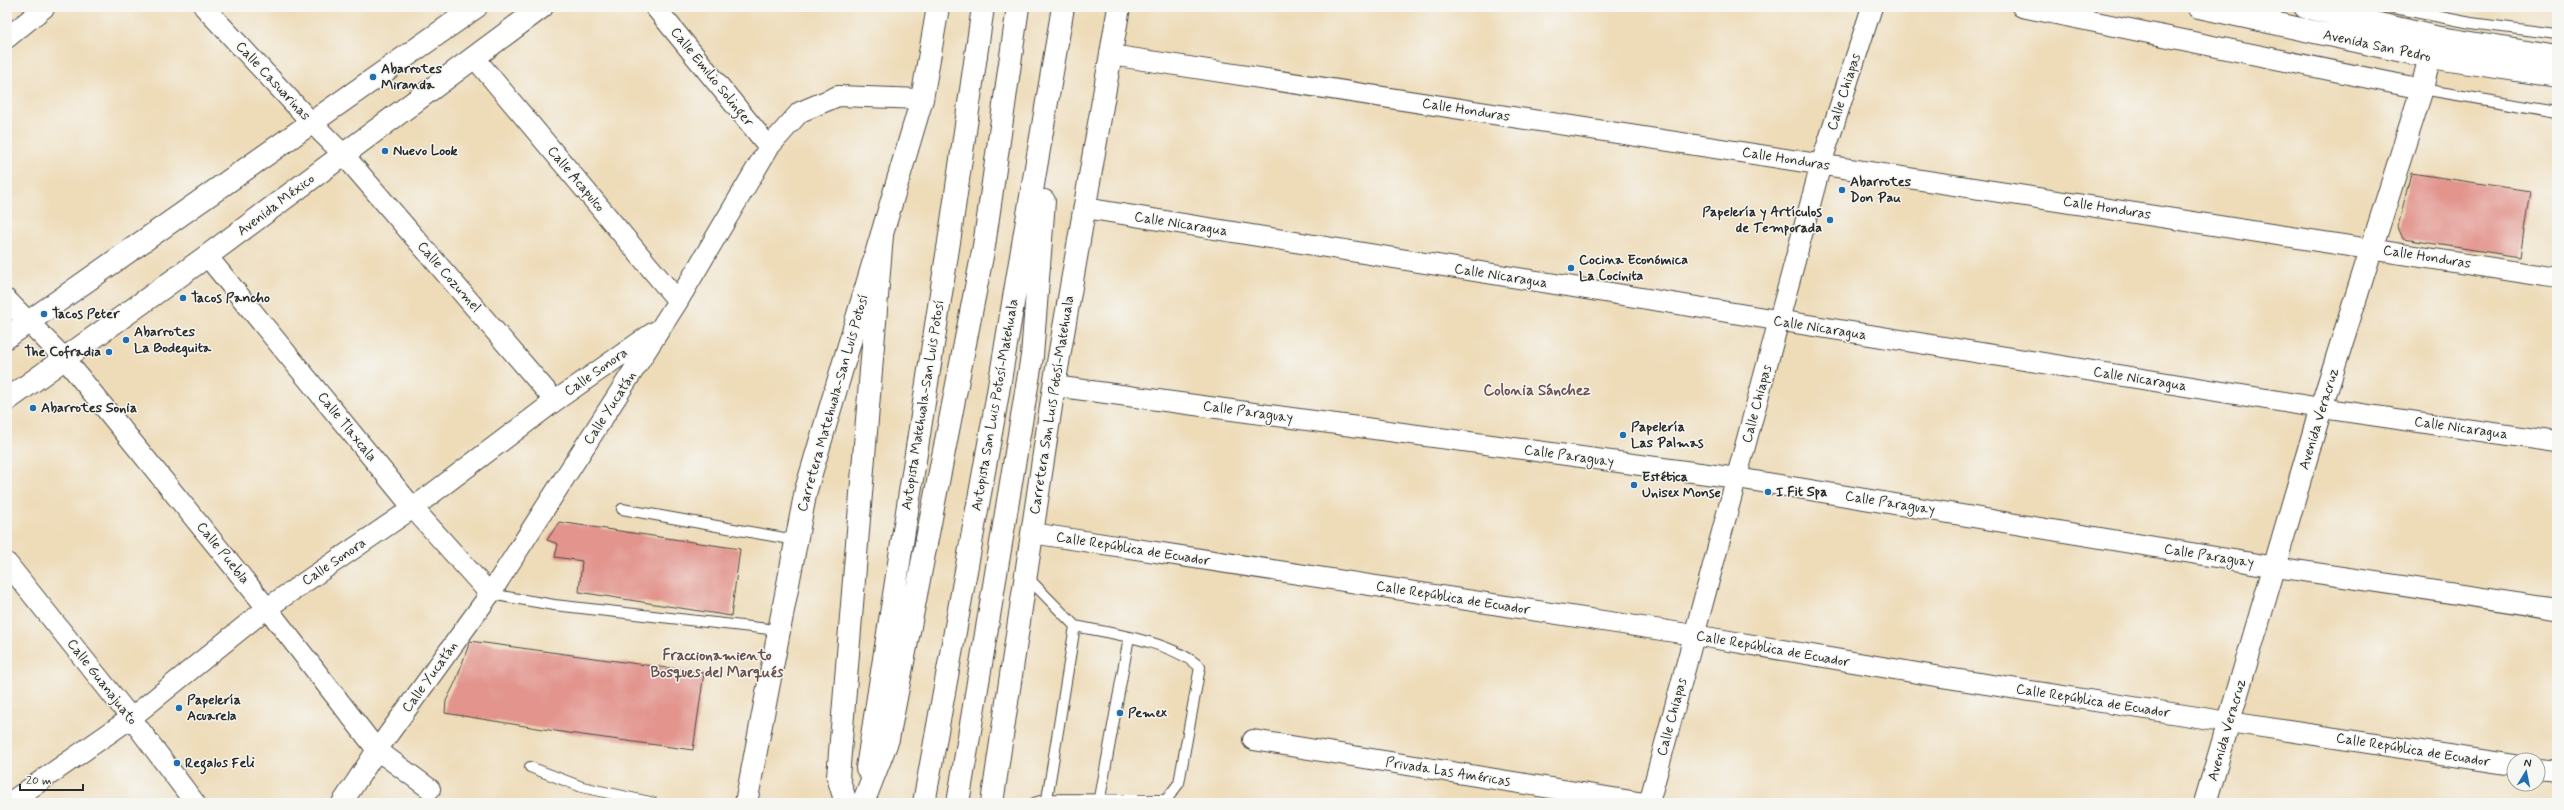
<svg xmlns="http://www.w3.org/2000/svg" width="2564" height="810" font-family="Mynerve,sans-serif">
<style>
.building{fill:#e2948d}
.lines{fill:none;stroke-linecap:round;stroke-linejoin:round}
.service-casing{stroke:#484640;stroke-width:12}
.minor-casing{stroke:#484640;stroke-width:22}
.tertiary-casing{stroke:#484640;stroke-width:24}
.secondary-casing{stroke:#484640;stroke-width:24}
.primary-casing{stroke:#484640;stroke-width:24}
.motorway-casing{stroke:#484640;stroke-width:24}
.service{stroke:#fff;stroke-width:10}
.minor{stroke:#fff;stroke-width:20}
.tertiary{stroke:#fff;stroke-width:22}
.secondary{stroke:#fff;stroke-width:22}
.primary{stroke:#fff;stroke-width:22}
.motorway{stroke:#fff;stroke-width:22}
.poi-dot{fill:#1f6fb2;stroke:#f6f6f2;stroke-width:1.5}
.labels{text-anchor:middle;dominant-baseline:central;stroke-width:3;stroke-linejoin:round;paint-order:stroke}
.street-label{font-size:14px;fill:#2b2b2b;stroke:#f6f6f2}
.poi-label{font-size:14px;font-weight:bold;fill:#2b2b2b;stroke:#f6f6f2;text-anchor:start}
.neighbourhood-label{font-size:15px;font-weight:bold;fill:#6b504d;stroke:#f6f6f2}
</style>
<rect width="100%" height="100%" fill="#f6f6f2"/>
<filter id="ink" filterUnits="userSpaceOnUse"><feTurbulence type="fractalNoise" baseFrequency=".025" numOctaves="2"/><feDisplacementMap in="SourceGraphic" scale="8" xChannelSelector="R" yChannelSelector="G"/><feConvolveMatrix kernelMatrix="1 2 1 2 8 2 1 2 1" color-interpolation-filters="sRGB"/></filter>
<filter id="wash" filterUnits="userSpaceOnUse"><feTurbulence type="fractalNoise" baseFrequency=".012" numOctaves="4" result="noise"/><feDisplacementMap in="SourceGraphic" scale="16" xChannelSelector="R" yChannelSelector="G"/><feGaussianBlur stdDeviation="0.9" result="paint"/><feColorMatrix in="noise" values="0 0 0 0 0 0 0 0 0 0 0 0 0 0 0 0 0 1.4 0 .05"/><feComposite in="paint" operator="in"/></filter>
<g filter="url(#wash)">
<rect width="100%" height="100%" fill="#eedcb9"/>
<g id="blocks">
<path class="building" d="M2411,173L2530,191L2520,257L2403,239L2398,227Z
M559,522L740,549L731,616L579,592L582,561L555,557L558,544L547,540Z
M470,641L704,673L693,750L568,733L445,713L446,701L456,681Z"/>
</g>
</g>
<g filter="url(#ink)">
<use href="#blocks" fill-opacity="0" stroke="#484640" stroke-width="1"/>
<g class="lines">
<g class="service-casing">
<path id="service" d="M2389,7L2471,23L2557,34
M2422,89L2557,112
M622,509L795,540
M1027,577L1075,626L1047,799L1034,803
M490,594L554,605L778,630
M530,767L582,787L654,803
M1100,798L1129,637
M1047,799L1166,800L1179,783L1200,667C1170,641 1114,634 1075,626"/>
</g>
<g class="minor-casing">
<path id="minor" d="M204,7L311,122L343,154L555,401
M655,7L769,147
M2022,7L2422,89
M2260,21L2264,7
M7,38L45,7
M1111,55L2557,278
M474,57L678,301
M1085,208L2321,408L2557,442
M207,256L413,508L490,594
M7,300L65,359L267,608L377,750L430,789
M1054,386L1737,478L2276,567L2557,609
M1032,533L1694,635L1941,677L2229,722L2514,765
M7,563L131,718L195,803
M1253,740L1644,803
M2538,769L2557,771
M9,803L131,718L267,608L413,508L555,401L654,332
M342,803L377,750L490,594L678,301L769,147L800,112L838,96L922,99
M1649,803L1821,164L1872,7"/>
</g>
<g class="tertiary-casing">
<path id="tertiary" d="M7,337L476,7
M7,400L207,256L542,7
M2205,803L2321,408L2422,89L2434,38"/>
</g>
<g class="secondary-casing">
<path id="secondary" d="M2199,7L2430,57L2557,76
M2305,7L2435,37L2557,57"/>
</g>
<g class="primary-casing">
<path id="primary" d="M746,803L806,490L922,99L938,7
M992,803L1054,386L1119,7"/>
</g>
<g class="motorway-casing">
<path id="motorway" d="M867,768L949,242L983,7
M846,803L838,777L882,235
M863,803L888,739L953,405L984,246L1018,7
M924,803L994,416L1063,7
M958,803L1032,356L1044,201"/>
</g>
<use href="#service" class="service"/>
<use href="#minor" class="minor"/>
<use href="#tertiary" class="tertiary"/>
<use href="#secondary" class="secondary"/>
<use href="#primary" class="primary"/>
<use href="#motorway" class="motorway"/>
</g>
</g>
<g class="poi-dot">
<circle cx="373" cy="77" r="4"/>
<circle cx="385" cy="151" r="4"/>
<circle cx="1842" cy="190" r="4"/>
<circle cx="1830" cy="220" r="4"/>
<circle cx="1571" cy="268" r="4"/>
<circle cx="183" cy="298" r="4"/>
<circle cx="44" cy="314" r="4"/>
<circle cx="126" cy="340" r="4"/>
<circle cx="109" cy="352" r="4"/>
<circle cx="33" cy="408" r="4"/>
<circle cx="1623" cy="435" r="4"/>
<circle cx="1634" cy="485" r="4"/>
<circle cx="1768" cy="492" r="4"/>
<circle cx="179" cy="708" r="4"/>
<circle cx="1120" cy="713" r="4"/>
<circle cx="177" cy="763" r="4"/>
</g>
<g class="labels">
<g class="street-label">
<text transform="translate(2377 46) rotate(12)">Avenida San Pedro</text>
<text transform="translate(712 77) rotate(51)">Calle Emilio Solinger</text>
<text transform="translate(273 81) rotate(47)">Calle Casuarinas</text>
<text transform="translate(1844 92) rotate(-72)">Calle Chiapas</text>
<text transform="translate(1466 110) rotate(9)">Calle Honduras</text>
<text transform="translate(1786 159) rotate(9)">Calle Honduras</text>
<text transform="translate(576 179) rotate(50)">Calle Acapulco</text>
<text transform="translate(276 205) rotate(-37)">Avenida México</text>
<text transform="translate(2107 208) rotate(9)">Calle Honduras</text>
<text transform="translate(1181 224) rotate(9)">Calle Nicaragua</text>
<text transform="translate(2427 257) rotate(9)">Calle Honduras</text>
<text transform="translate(1501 276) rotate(9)">Calle Nicaragua</text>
<text transform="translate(449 277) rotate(49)">Calle Cozumel</text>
<text transform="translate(1820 328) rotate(9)">Calle Nicaragua</text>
<text transform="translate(596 372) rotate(-35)">Calle Sonora</text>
<text transform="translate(2140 379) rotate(9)">Calle Nicaragua</text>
<text transform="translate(833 403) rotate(-74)">Carretera Matehuala-San Luis Potosí</text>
<text transform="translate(1757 404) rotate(-75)">Calle Chiapas</text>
<text transform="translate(923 405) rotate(-81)">Autopista Matehuala-San Luis Potosí</text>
<text transform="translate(995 405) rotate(-80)">Autopista San Luis Potosí-Matehuala</text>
<text transform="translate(1052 405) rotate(-81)">Carretera San Luis Potosí-Matehuala</text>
<text transform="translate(610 408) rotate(-57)">Calle Yucatán</text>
<text transform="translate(1248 412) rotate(8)">Calle Paraguay</text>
<text transform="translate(2319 419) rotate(-73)">Avenida Veracruz</text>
<text transform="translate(347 427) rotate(51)">Calle Tlaxcala</text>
<text transform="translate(2461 428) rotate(8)">Calle Nicaragua</text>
<text transform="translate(1569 456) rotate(8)">Calle Paraguay</text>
<text transform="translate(1890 503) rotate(9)">Calle Paraguay</text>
<text transform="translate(1133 549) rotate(9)">Calle República de Ecuador</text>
<text transform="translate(223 553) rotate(51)">Calle Puebla</text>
<text transform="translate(2209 556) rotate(9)">Calle Paraguay</text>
<text transform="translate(334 562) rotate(-34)">Calle Sonora</text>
<text transform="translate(1453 598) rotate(9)">Calle República de Ecuador</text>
<text transform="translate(1773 649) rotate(10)">Calle República de Ecuador</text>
<text transform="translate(430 677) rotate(-54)">Calle Yucatán</text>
<text transform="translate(102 682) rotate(52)">Calle Guanajuato</text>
<text transform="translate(2093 701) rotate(9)">Calle República de Ecuador</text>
<text transform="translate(1672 717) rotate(-75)">Calle Chiapas</text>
<text transform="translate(2227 730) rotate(-74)">Avenida Veracruz</text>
<text transform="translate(2413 750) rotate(9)">Calle República de Ecuador</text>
<text transform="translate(1448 772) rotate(9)">Privada Las Américas</text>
</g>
<g class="poi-label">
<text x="381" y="69">Abarrotes<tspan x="381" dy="16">Miranda</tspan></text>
<text x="393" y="151">Nuevo Look</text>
<text x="1850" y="182">Abarrotes<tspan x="1850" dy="16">Don Pau</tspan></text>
<text x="1822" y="212" text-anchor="end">Papelería y Artículos<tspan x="1822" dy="16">de Temporada</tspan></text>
<text x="1579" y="260">Cocina Económica<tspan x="1579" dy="16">La Cocinita</tspan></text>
<text x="191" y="298">Tacos Pancho</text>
<text x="52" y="314">Tacos Peter</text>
<text x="134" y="332">Abarrotes<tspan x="134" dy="16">La Bodeguita</tspan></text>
<text x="101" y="352" text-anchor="end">The Cofradia</text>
<text x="41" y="408">Abarrotes Sonia</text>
<text x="1631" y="427">Papelería<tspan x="1631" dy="16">Las Palmas</tspan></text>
<text x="1642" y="477">Estética<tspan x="1642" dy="16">Unisex Monse</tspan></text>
<text x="1776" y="492">I Fit Spa</text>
<text x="187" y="700">Papelería<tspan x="187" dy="16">Acuarela</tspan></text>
<text x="1128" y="713">Pemex</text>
<text x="185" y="763">Regalos Feli</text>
</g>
<g class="neighbourhood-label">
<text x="1537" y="391">Colonia Sánchez</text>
<text x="717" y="656">Fraccionamiento<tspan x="717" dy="17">Bosques del Marqués</tspan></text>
</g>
</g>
<rect width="2564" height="810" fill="none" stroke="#f6f6f2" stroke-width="24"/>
<g transform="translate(2526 772) rotate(10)"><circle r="19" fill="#f6f6f2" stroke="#a5a5a2"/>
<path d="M0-3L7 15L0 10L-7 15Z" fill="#1f6fb2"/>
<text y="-6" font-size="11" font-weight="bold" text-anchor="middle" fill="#2b2b2b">N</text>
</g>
<path d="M20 784v6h63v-6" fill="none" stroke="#2b2b2b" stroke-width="2"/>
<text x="26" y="784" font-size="12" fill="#2b2b2b" stroke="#f6f6f2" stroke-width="3" paint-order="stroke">20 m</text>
</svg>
